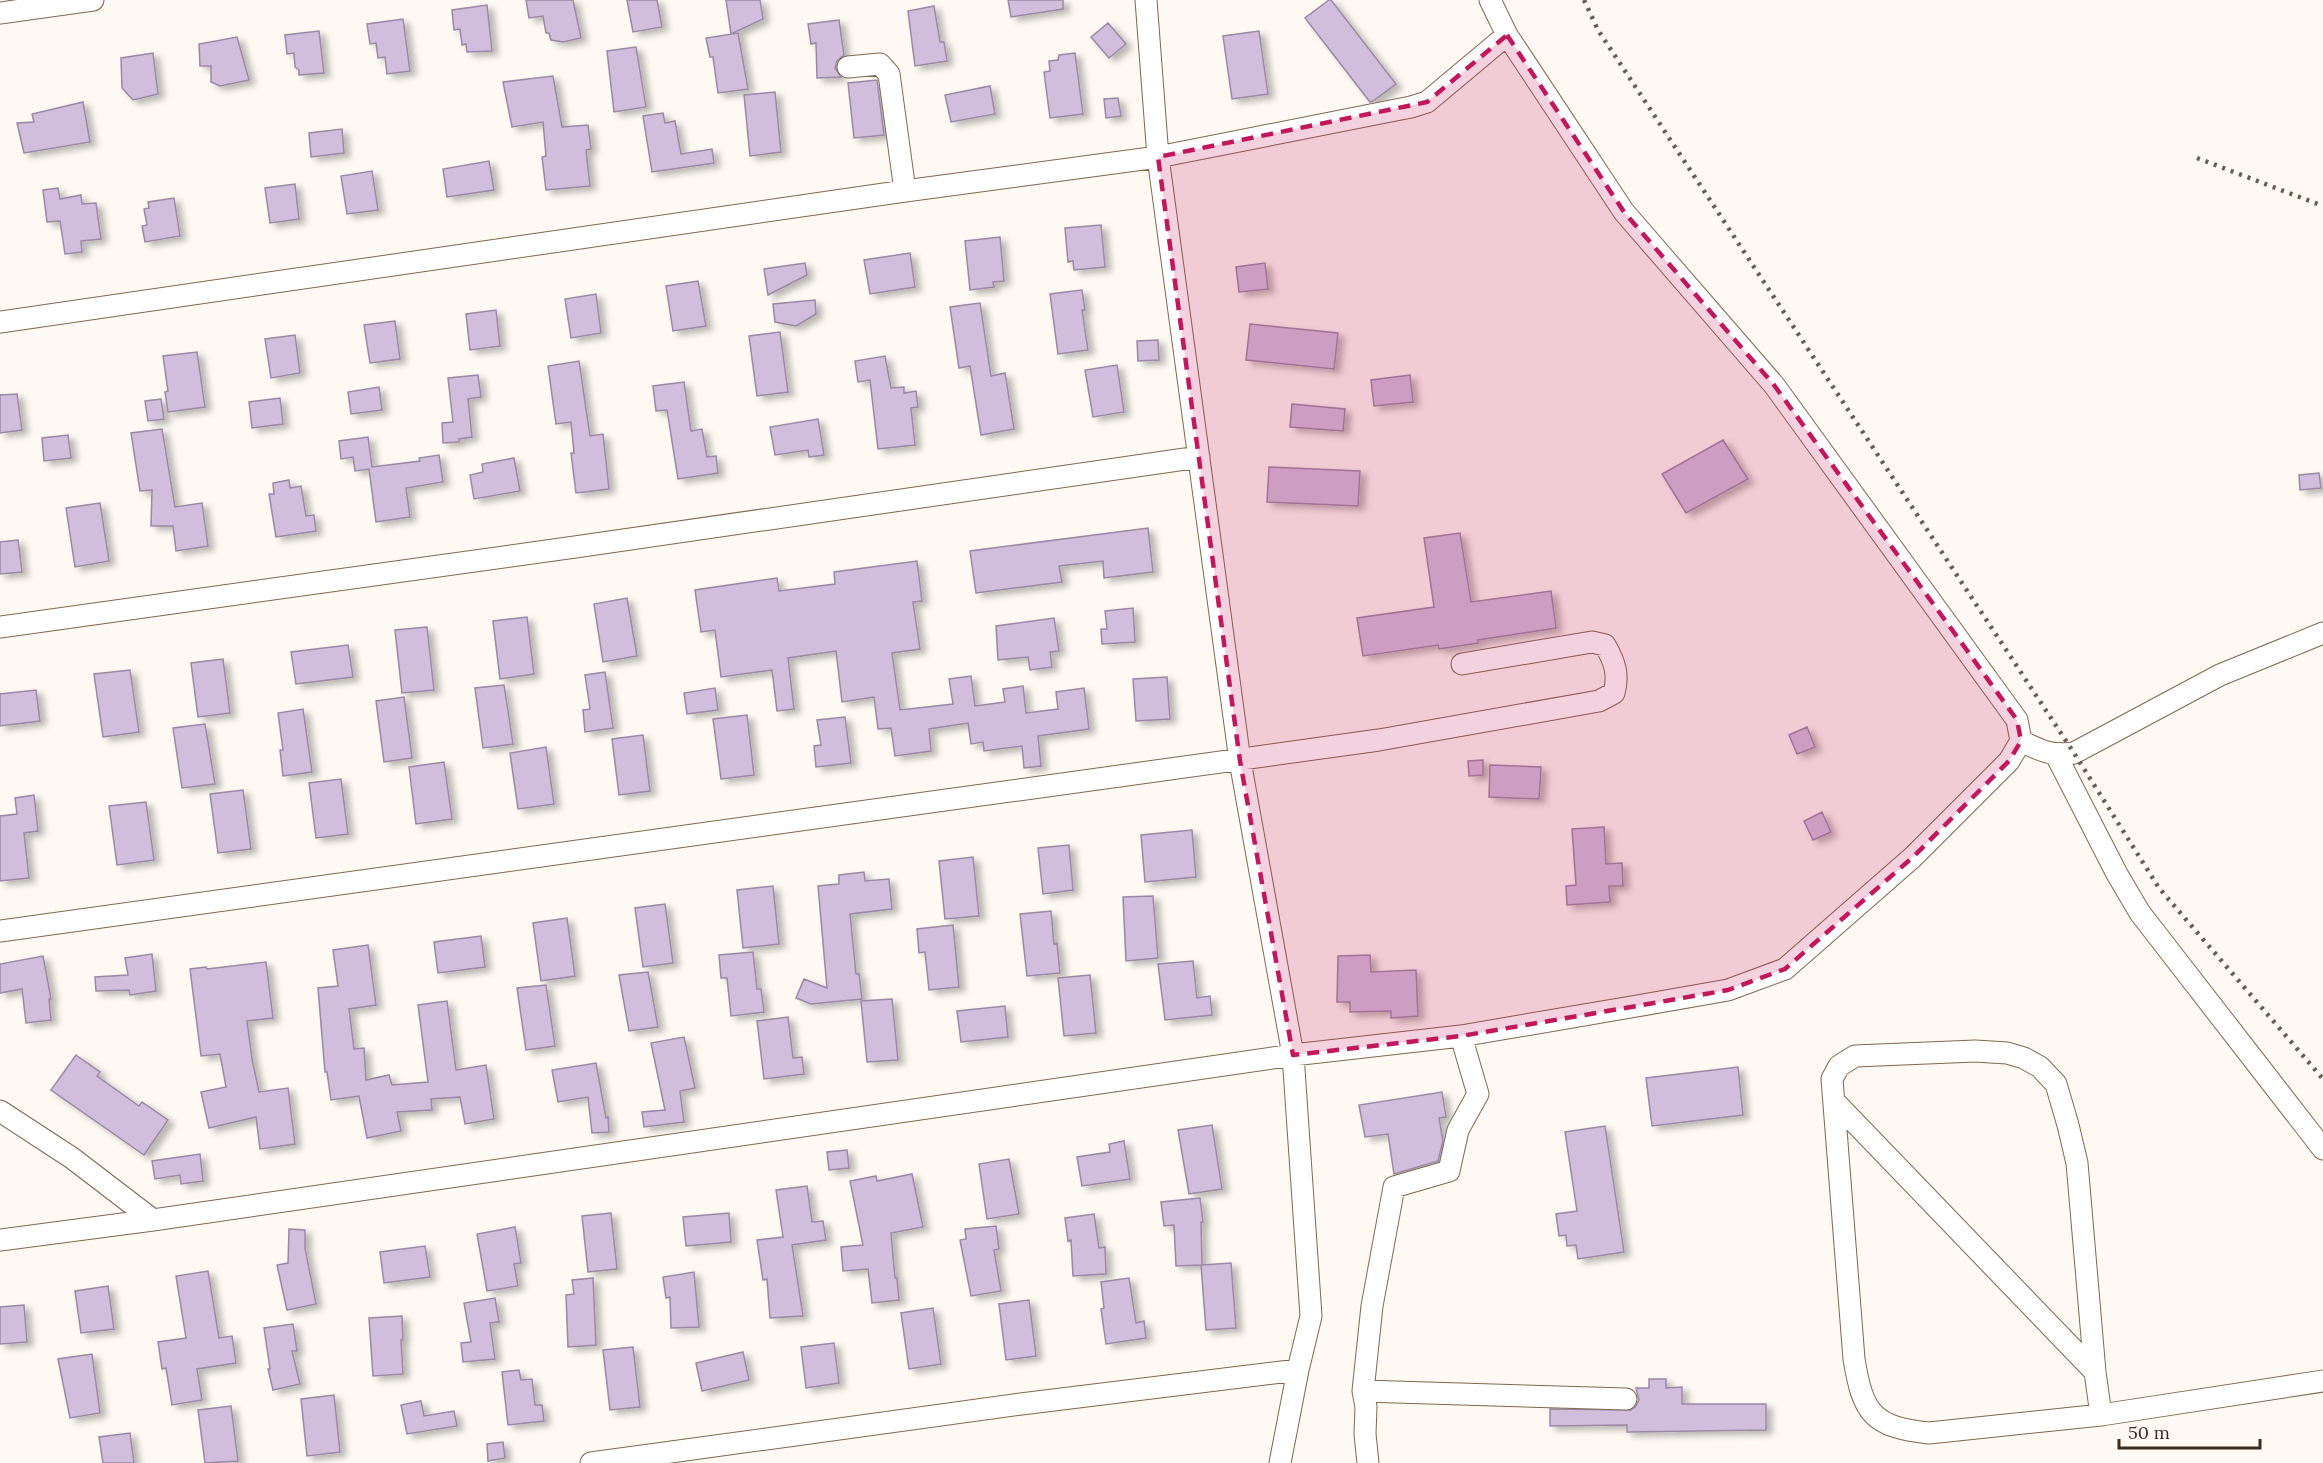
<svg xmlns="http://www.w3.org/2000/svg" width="2323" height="1463" font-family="Lora,serif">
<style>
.building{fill:#d1bedd;stroke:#9a88a5;stroke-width:1.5;filter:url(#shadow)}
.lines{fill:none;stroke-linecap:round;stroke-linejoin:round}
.minor-casing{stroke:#7f684f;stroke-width:23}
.minor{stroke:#fff;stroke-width:21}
.rail{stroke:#665d53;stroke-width:4.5;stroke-dasharray:3 6;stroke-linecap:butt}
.marked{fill:#c2185b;fill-opacity:0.2;stroke:#c2185b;stroke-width:4.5;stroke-dasharray:12 8;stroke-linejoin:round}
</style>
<defs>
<filter id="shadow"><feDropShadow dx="6" dy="4" stdDeviation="3" flood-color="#0004"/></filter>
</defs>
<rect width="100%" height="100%" fill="#fef9f3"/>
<path class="building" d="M526,0H573L581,38L563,42L551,40L549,33H546L543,16L529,18Z
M627,0H657L662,27L633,32Z
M726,0H760L763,19L731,34Z
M1008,0H1063V9L1011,17Z
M1329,0H1331L1396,84L1373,101L1370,102L1305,18Z
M487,5L492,51L467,52L466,44L462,45L460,29L454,30L452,10Z
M934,6L940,42H944L947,61L915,66L908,11Z
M403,19L410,71L387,74L385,57L378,58L376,43L370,44L367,24Z
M839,20L844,55L837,61L835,68L841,77L817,78L816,43L811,44L808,24Z
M1108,23L1126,44L1109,58L1091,37Z
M319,31L324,73L299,75V70L295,67L294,53L287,54L285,35Z
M1259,31L1268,94L1232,99L1223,36Z
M738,33L748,89L718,93L713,57H710L706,38Z
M237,37L249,80L220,86L211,82V66H200L199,44Z
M636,47L646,107L614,112L607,51Z
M153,53L158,94L133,100L122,88L121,58Z
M1075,53L1083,114L1050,118L1044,72L1050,71L1049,61L1058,60L1059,55Z
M553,76L562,127L588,125L591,149L586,150L590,186L546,190L542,157L546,156L543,122L512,127L503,82Z
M877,80L884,135L854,138L848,83Z
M990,86L995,114L951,122L945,95Z
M775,92L781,152L750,156L744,95Z
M1118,98L1121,116L1106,118L1104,99Z
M83,102L90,142L24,153L17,123L34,122L32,114Z
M663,113L665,123L675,121L681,154L712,149L714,163L652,172L643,116Z
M342,129L344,153L311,157L309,133Z
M489,161L494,190L447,197L443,169Z
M372,171L378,210L347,214L341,176Z
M295,184L299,219L270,223L265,188Z
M58,188L60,199L81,195L82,204L96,203L101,239L81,241L82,252L65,254L60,221L47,222L43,190Z
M174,198L180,236L145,242L142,226L147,225L144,209L149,208L148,202Z
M1101,225L1105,267L1074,270L1073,261L1068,262L1065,228Z
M1000,237L1004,281L993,282L994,287L970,290L965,241Z
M910,253L915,287L870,294L864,260Z
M805,263L807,275L768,295L764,269Z
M1265,263L1268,289L1239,292L1236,267Z
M698,281L706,326L673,331L666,286Z
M1082,290L1085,310H1082L1088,350L1058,354L1050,294Z
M596,294L601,333L571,338L565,299Z
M815,300L816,314L796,326L775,322L773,304Z
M980,303L991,376L1005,373L1014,429L981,435L970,366L959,368L950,307Z
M496,310L500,346L470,350L466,314Z
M395,321L400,359L370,363L364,325Z
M1250,324L1338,333L1334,369L1246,360Z
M780,332L788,392L757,396L749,336Z
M295,335L300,373L271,378L265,339Z
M1158,340L1159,360L1138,361L1137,341Z
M197,352L205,407L168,412L165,392L168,391L163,356Z
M885,356L891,388L904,387V393L916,391L918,407L911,408L915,445L878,449L870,380L858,382L855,361Z
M579,361L590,436L603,434L609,489L576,493L571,453H574L571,422L556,424L548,366Z
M1117,365L1124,412L1093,417L1085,370Z
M478,375L481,397L468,399L472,437L459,439V442L443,443L442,423L453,422L448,378Z
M1410,375L1413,402L1374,406L1371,380Z
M684,382L691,431L702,429L707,457L716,456L718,473L678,479L667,410L656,411L653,386Z
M379,387L382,410L351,414L348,392Z
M17,394L22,430L0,433V395Z
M280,398L283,424L252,428L249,402Z
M161,399L164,419L148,421L145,401Z
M1292,404L1345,409L1343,431L1290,427Z
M818,419L824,455L809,457L808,450L775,455L770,427Z
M162,429L175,507L202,503L208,546L176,551L173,526H151L152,490L140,491L131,433Z
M68,435L71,458L44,461L42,438Z
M368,437L372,467L420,461L419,458L439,455L443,482L406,488L410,517L376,522L369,469L355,471L353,457L341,459L339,441Z
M1723,440L1748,479L1686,513L1662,474Z
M514,458L520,491L474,499L470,475L483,472L482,464Z
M1269,467L1360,471L1358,506L1267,502Z
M2319,473L2321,488L2300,490L2299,475Z
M289,480L290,488L301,486L306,516L314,515L316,531L276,537L269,494H274L273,483Z
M100,503L109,561L75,567L66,508Z
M1148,528L1153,572L1104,578L1103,561L1059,566L1062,582L976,593L970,551Z
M1460,533L1471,602L1551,591L1556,628L1478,640V643L1439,649L1438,645L1363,656L1357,618L1434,607L1424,538Z
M18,540L22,572L0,574V542Z
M917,561L922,601L913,602L920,649L892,653L900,710L953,704L949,679L971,676L975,706L1005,702L1003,689L1023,686L1026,713L1058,709L1056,692L1084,688L1089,729L1038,736L1041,766L1024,768L1022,746L984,751L983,742L971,744L968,723L929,729L931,751L895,756L891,728L878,729L874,697L842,702L836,651L788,658L794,709L777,711L772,670L721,677L715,630L701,632L695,590L777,578L779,591L835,584L834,572Z
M627,598L637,656L603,662L594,604Z
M1133,608L1135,642L1102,644L1101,629H1107L1105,611Z
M527,617L534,674L500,679L493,621Z
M1054,618L1059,651L1050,652L1052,667L1030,670L1028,657L998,660L996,626Z
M427,627L434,690L402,693L395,630Z
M348,645L353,677L296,684L291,652Z
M223,659L230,713L198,717L191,663Z
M130,670L139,732L103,737L94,674Z
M605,672L613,728L585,732L583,710L590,709L585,675Z
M1167,677L1170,719L1136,721L1133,679Z
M504,685L513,744L483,748L475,688Z
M715,688L718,710L687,714L684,693Z
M36,690L40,721L0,726V694Z
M404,697L412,758L384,762L376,701Z
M303,709L312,772L283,776L280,750H283L278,713Z
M747,715L754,775L721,779L713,719Z
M845,717L851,763L816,767L814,746L821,745L817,720Z
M205,724L215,784L182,788L173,728Z
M1807,727L1815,747L1797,754L1789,735Z
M643,735L650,791L619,795L612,739Z
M546,747L554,804L518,809L510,753Z
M1483,760V775L1469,776L1468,761Z
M444,762L452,819L416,824L409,767Z
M1490,765L1541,767L1539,799L1489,797Z
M341,779L348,834L316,838L309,783Z
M243,790L251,849L218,853L210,794Z
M34,795L38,831L24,833L29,878L0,881V816L17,814L15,798Z
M146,802L154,860L117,865L109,806Z
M1822,812L1831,832L1813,840L1804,821Z
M1604,827L1606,864L1622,863L1623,886H1609L1610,902L1567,905L1566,886L1576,885L1572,829Z
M1192,830L1196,877L1145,882L1141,835Z
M1069,845L1073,890L1043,894L1038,848Z
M973,857L979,916L945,919L939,861Z
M864,872L865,881L889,879L892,909L850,914L856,974H859L862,999L811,1004L796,998L804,979L827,988L818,886L839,884V875Z
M773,886L779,944L743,948L737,890Z
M1153,896L1158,958L1126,961L1123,897Z
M665,904L673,963L643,967L635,908Z
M1051,911L1054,944L1057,943L1060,973L1027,976L1020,914Z
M567,918L575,976L541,981L533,923Z
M953,925L959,987L929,990L925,952L919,953L917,929Z
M481,936L485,967L438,973L434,942Z
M368,945L376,1005L349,1009L354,1049L364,1048L366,1080L389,1075L392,1085L428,1082L418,1005L447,1001L456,1070L486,1065L494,1119L465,1124L460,1097L431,1099L432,1110L397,1112L401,1131L367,1138L359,1096L331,1100L327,1072H325L318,988L338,986L333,950Z
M753,952L757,989H761L764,1012L731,1016L727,978H721L719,955Z
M152,954L156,991L130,995L129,990L96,991L95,977L128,975L125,958Z
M1370,955L1371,972L1416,970L1418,1016L1391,1018V1011L1350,1012V1002H1337L1338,956Z
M43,956L51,999H49L51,1020L26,1023L22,989L0,993V964Z
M1193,961L1197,998L1210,996L1212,1015L1165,1020L1158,964Z
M266,962L273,1018L247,1021L252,1059L259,1092L288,1088L295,1144L260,1149L256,1117L209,1128L201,1092L226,1087L220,1054L201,1056L190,969L206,967L207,969Z
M648,972L658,1027L629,1031L619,975Z
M1090,975L1096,1033L1064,1036L1058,978Z
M546,985L555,1046L526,1050L517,988Z
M892,999L898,1060L867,1062L861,1001Z
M1005,1006L1008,1037L961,1042L957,1011Z
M788,1017L793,1058L802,1057L804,1074L764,1079L757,1021Z
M684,1037L695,1088L680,1091L684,1122L644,1127L642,1112L665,1110L651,1043Z
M76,1055L100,1072L97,1076L139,1106L142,1102L168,1120L144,1155L51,1090Z
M596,1063L606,1118L608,1117L609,1132L592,1133L588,1097L558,1102L552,1070Z
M1738,1067L1743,1115L1652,1126L1646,1078Z
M1442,1092L1446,1117L1439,1118L1443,1141L1438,1161L1394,1174L1388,1134L1365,1137L1359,1105Z
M1212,1125L1222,1189L1189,1194L1178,1130Z
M1605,1126L1624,1252L1578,1259L1576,1245L1567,1246L1566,1235L1559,1236L1556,1214L1577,1211L1565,1132Z
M1124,1141L1130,1179L1082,1186L1077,1157L1110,1152L1109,1144Z
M847,1150L849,1168L829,1170L827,1152Z
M200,1154L203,1181L181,1184L180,1175L155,1179L152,1161Z
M1009,1159L1019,1214L987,1219L979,1164Z
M912,1174L923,1227L891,1233L895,1278H897L899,1300L872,1303L868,1269L843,1271L841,1247L863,1245L850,1181L876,1176L877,1181Z
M807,1186L812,1222L823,1221L826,1240L792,1245L803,1316L770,1318L767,1279L763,1280L757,1240L783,1237L776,1190Z
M1200,1198L1203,1222H1201L1202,1265L1231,1263L1236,1328L1206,1330L1201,1265L1176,1266L1174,1225L1164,1226L1161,1202Z
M611,1213L617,1269L588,1272L582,1216Z
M729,1213L731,1242L686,1246L683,1217Z
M1094,1214L1099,1248L1105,1247L1106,1274L1073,1276L1071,1240L1068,1241L1065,1218Z
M996,1226L999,1249L994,1250L1001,1291L971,1296L960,1240L966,1239L965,1229Z
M515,1227L521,1263L514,1264L518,1286L487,1291L477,1234Z
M289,1229L305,1230V1248L316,1304L287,1310L277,1265L288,1263Z
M425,1246L430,1277L384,1283L380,1252Z
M208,1271L219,1338L232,1336L236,1363L197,1369L202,1400L172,1405L166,1368L162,1369L158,1342L186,1338L176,1276Z
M694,1272L699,1327L671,1328L670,1297L666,1298L663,1277Z
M593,1278L596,1345L568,1347L566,1295L574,1294L572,1280Z
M1129,1278L1136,1323L1144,1321L1146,1338L1106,1344L1101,1309L1104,1308L1101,1282Z
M108,1286L114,1329L81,1333L75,1291Z
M495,1298L499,1322L490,1323L495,1359L463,1362L461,1343L471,1342L464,1303Z
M1029,1300L1036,1356L1006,1360L999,1304Z
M24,1305L27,1342L0,1344V1307Z
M933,1308L941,1364L909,1369L901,1313Z
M402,1316L403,1340H401L403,1374L373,1376L369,1318Z
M293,1324L297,1351H292L300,1384L273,1390L268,1369H270L264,1328Z
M834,1343L839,1383L806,1388L801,1347Z
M633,1347L640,1407L610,1410L603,1350Z
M743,1352L749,1380L702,1391L696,1363Z
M92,1354L100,1413L70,1418L58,1359Z
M519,1370L521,1380L532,1379L535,1405H542L544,1421L508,1425L502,1372Z
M1649,1379H1666V1388L1682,1387V1404H1766V1430L1627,1432V1425L1550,1426V1409L1631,1410L1636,1406L1639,1400L1636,1388H1649Z
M334,1395L340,1452L307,1456L301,1399Z
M421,1401L424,1416L454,1411L457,1426L407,1434L401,1405Z
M231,1406L238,1461L205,1463L198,1410Z
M130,1433L134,1463H103L99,1437Z
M503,1442L505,1458L488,1461L487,1444Z"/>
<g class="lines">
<g class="minor-casing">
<path id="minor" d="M1146,0L1158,157L1240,761L1293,1055L1311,1316L1298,1370L1280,1463
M0,13L93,0
M848,67L880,64L889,74L905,191
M0,322L905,191L1158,157L1411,107L1427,102L1507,35
M0,627L575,547L1199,457
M2021,741C2041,751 2051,756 2074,753L2220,675L2323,633
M2056,755L2117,874L2140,913L2323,1149
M0,931L1379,740L1599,701L1614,693C1619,675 1615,662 1605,645L1592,642L1462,664
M1834,1101L2095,1372
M0,1111L72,1158L153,1220
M0,1240L153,1220L1293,1055L1461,1036L1631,1007L1728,990L1785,969L1913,857L2009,761L2021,741L2017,720L1774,385L1624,212L1507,35L1490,0
M1363,1391L1626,1399
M2101,1415L2095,1372L2077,1163L2068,1125L2056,1084L2040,1067L2024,1058L2007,1053L1975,1051L1855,1056L1839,1066L1832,1079L1854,1359C1863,1414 1873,1427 1929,1433L2101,1415L2323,1381
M591,1463L1021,1404L1298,1370
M1368,1463L1365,1434L1366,1407L1363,1391L1372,1306L1394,1187L1449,1171L1458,1130L1478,1094L1461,1036"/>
</g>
<use href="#minor" class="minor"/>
<path class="rail" d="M1584,0L1598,30L2074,753L2159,888L2323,1079
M2197,158L2323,206"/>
</g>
<path class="marked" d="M1507,35L1624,212L1774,385L1966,649L2017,720L2021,741L2009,761L1913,857L1785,969L1728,990L1631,1007L1461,1036L1293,1055L1240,761L1158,157L1427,102Z"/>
<path d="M2119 1439v9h141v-9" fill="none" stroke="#382e23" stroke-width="3"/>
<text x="2128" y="1439" font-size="18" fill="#382e23" stroke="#fef9f3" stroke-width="4.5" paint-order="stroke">50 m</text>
</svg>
